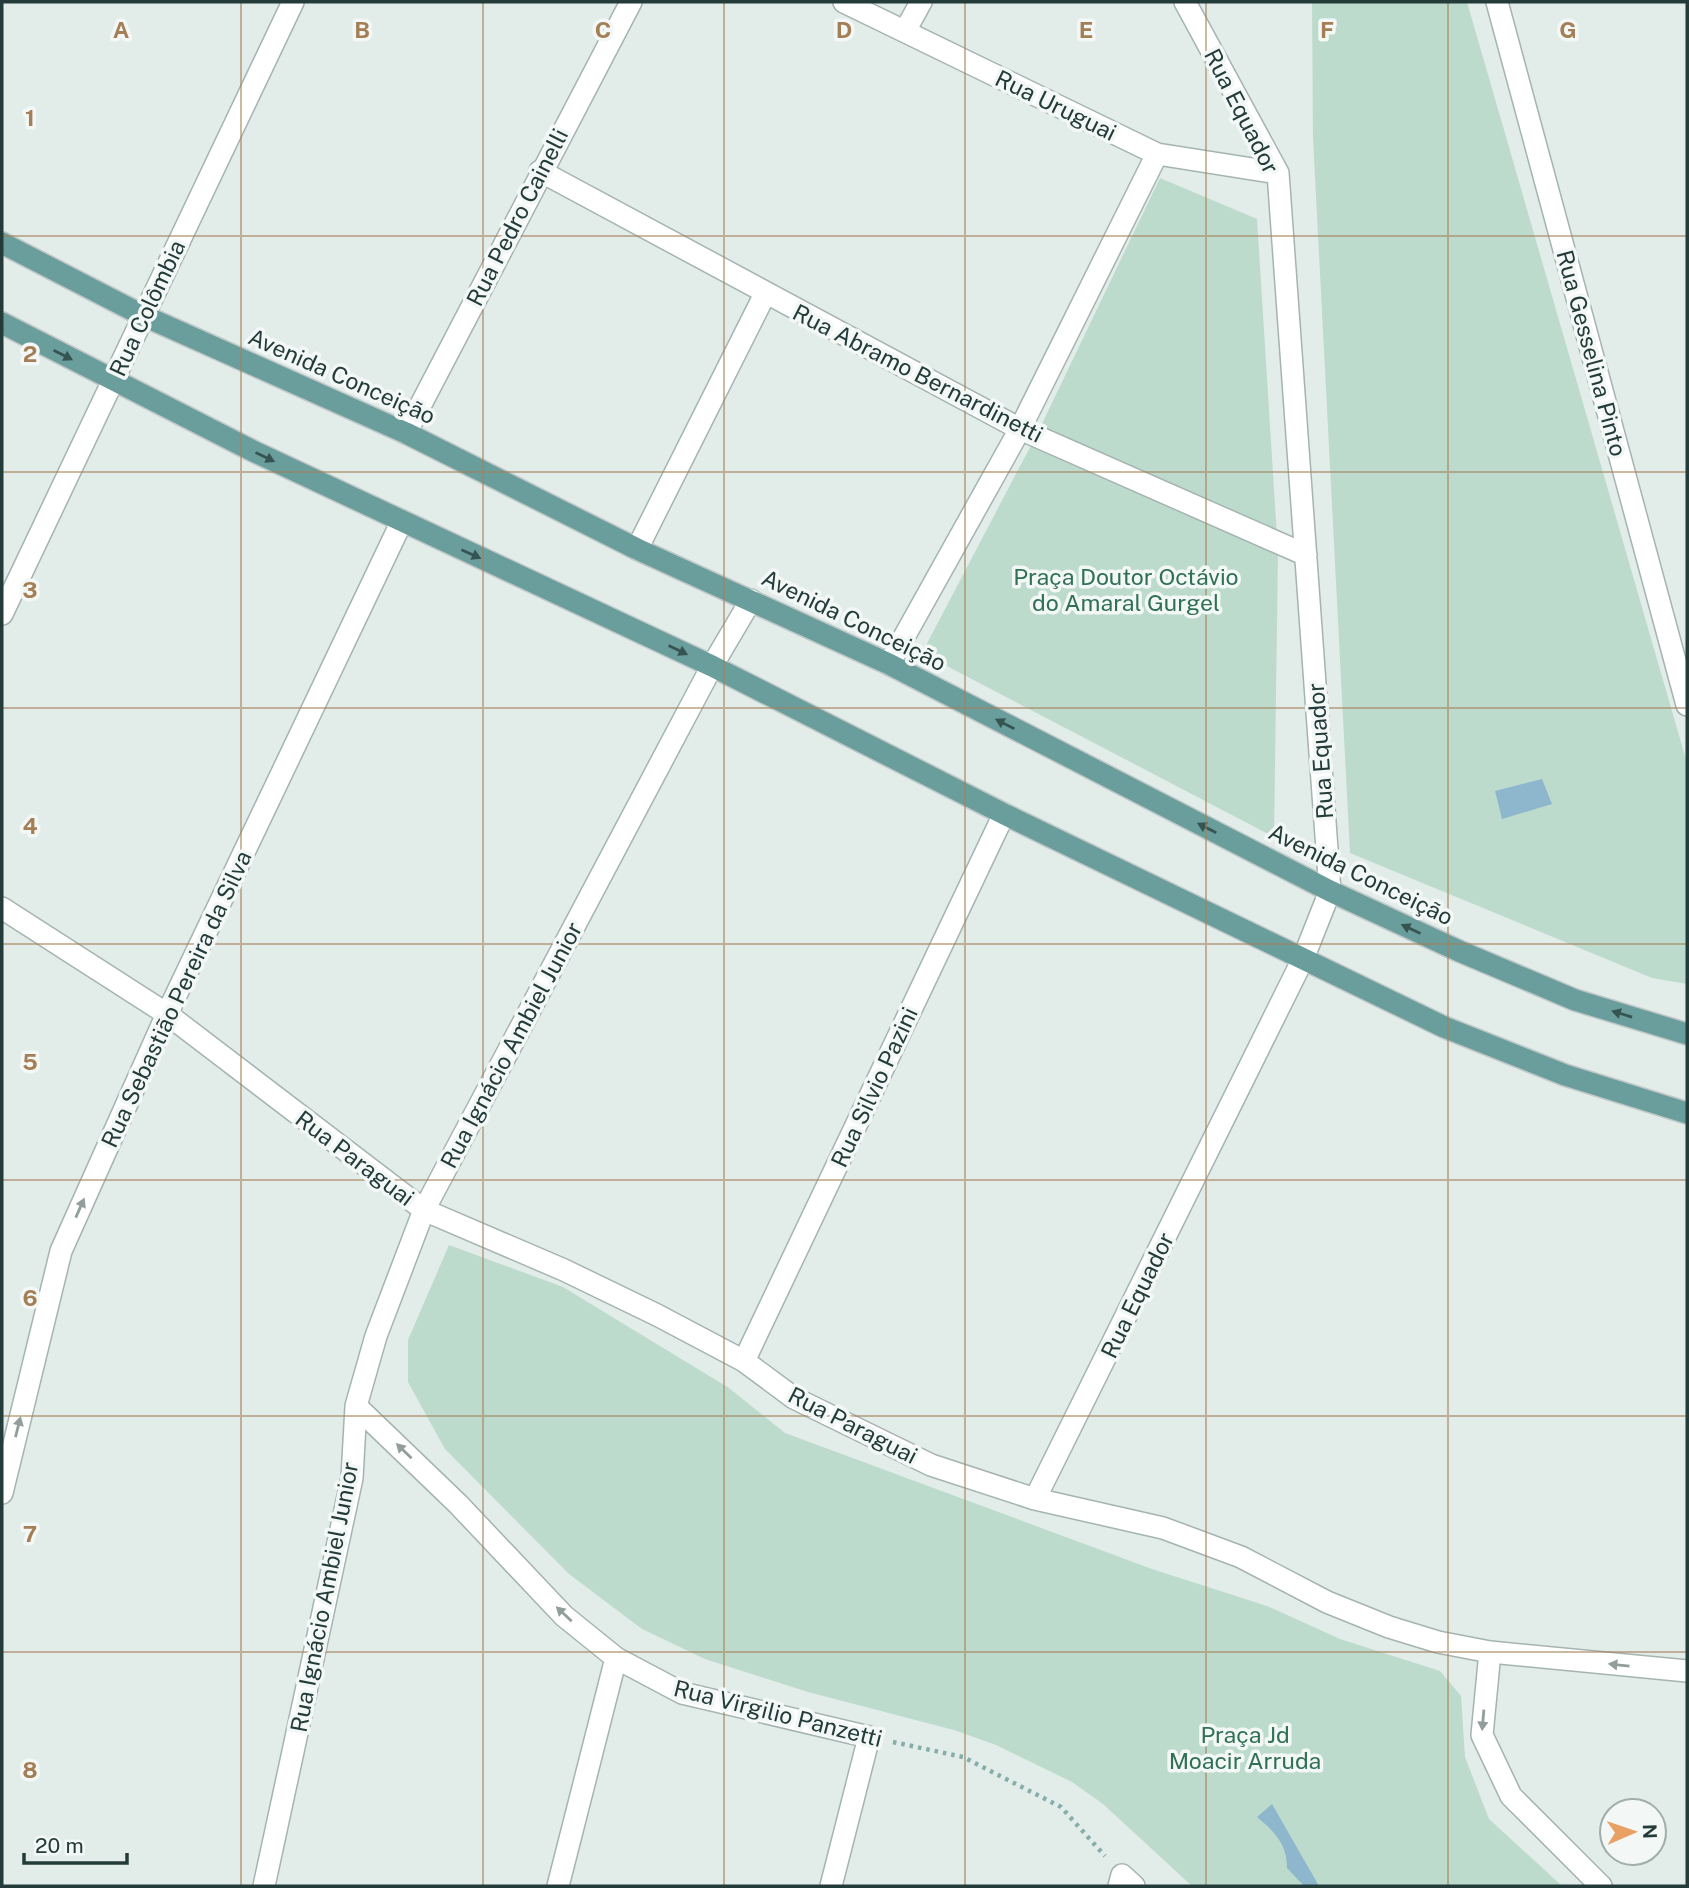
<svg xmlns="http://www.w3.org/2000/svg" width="1689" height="1888" font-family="'Public Sans',sans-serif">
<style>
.green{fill:#bddbcc}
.water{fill:#8eb6cd}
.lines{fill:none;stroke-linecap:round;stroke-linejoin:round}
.minor-casing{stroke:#a5b4b1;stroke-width:24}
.major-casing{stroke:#c1c8c8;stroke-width:24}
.path{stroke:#85ada9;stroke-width:4.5;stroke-dasharray:3.5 5;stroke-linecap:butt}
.minor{stroke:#fff;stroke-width:21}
.major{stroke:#6a9e9c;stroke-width:21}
.oneway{fill:#355452}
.oneway2{fill:#919e9c}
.grid{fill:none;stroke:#a47e55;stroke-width:2;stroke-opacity:0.55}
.labels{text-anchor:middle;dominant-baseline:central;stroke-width:7;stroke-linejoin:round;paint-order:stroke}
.street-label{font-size:23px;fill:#233c3a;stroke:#f3f8f7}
.park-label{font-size:23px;fill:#307057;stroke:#f3f8f7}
.grid-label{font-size:23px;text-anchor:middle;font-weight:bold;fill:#a47e55;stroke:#f3f8f7;stroke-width:7;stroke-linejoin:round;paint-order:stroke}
</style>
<rect width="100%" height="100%" fill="#e2ece9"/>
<path class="green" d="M1312,2H1467L1687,763V984L1652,978L1350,853L1313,138Z
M1160,178L1257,219L1278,553L1274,837L922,653L1038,432Z
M449,1245L563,1287L729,1388L785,1433L1152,1569L1267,1606L1340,1639L1440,1671L1461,1696L1465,1757L1489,1819L1562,1886H1192L1103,1804L1072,1782L996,1745L954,1730L808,1692L705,1659L642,1629L569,1574L445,1449L408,1382V1340Z"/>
<path class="water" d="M1542,779L1552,804L1502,819L1495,791Z
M1272,1804L1319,1886H1304L1287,1868C1287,1844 1275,1832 1257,1817Z"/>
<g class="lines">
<g class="minor-casing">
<path id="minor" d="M844,2L1157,154L1278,173
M1497,2L1687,705
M905,31L921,2
M540,171L1020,429L1306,555
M406,433L631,2
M637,549L765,294
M2,614L293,2
M889,664L1020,429L1157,154
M2,908L167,1014L424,1210L564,1270L657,1315L744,1361L794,1398L931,1465L1035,1499L1163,1528L1241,1557L1327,1602L1389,1627L1438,1642L1490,1652L1687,1671
M744,1361L1004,814
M356,1406L458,1504L564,1616L616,1658L682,1693L869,1737L831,1886
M2,1493L61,1251L167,1014L401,523
M1035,1499L1303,959L1330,891L1278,173L1185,2
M1490,1652L1482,1735L1511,1796L1601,1886
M264,1886L352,1478L356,1406L376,1336L424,1210L712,666L751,600
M558,1886L616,1658
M1119,1886L1122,1875L1134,1886"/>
</g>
<g class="major-casing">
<path id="major" d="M2,243L142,315L406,433L637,549L889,664L1330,891L1459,951L1575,1000L1687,1034
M2,323L253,451L712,666L1004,814L1444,1027L1565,1075L1687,1113"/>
</g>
<path class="path" d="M893,1742L963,1757L1061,1807L1105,1856"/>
<use href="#minor" class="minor"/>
<use href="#major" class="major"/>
</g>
<defs><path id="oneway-solid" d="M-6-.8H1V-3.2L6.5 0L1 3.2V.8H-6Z" transform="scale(1.75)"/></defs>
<g class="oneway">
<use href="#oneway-solid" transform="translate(63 355) rotate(27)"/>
<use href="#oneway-solid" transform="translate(265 457) rotate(26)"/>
<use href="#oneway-solid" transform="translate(471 554) rotate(24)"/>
<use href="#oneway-solid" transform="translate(678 650) rotate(26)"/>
<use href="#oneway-solid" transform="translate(1005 724) rotate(-153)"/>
<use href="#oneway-solid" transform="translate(1207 828) rotate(-153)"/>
<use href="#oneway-solid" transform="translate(1411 929) rotate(-155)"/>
<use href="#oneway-solid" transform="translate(1622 1014) rotate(-163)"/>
</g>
<g class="oneway2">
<use href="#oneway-solid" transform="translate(80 1208) rotate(-66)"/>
<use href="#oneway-solid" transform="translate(18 1427) rotate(-76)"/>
<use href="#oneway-solid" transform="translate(404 1451) rotate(-136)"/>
<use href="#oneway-solid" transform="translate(564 1614) rotate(-137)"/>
<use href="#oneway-solid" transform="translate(1619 1665) rotate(-174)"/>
<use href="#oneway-solid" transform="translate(1483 1720) rotate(95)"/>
</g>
<path class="grid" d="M241,2V1886M483,2V1886M724,2V1886M965,2V1886M1206,2V1886M1448,2V1886M2,236H1687M2,472H1687M2,708H1687M2,944H1687M2,1180H1687M2,1416H1687M2,1652H1687"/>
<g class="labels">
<g class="street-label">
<text transform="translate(1056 105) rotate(26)">Rua Uruguai</text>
<text transform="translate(1242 111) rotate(63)">Rua Equador</text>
<text transform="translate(517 217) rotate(-63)">Rua Pedro Cainelli</text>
<text transform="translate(147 308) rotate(-65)">Rua Colômbia</text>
<text transform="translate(1592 353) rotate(75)">Rua Gesselina Pinto</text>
<text transform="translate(918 373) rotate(27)">Rua Abramo Bernardinetti</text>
<text transform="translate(342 376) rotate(24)">Avenida Conceição</text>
<text transform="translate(854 620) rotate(26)">Avenida Conceição</text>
<text transform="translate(1320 751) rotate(-94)">Rua Equador</text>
<text transform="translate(1361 874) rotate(26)">Avenida Conceição</text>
<text transform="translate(176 999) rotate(-65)">Rua Sebastião Pereira da Silva</text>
<text transform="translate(511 1045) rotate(-62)">Rua Ignácio Ambiel Junior</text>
<text transform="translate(874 1087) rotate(-65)">Rua Silvio Pazini</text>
<text transform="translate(355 1158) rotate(37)">Rua Paraguai</text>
<text transform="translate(1137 1295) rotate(-64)">Rua Equador</text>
<text transform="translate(853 1425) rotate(27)">Rua Paraguai</text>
<text transform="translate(324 1597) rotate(-79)">Rua Ignácio Ambiel Junior</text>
<text transform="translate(778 1713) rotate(14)">Rua Virgilio Panzetti</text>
</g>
<g class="park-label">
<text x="1126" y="576">Praça Doutor Octávio<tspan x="1126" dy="26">do Amaral Gurgel</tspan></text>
<text x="1245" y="1734">Praça Jd<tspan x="1245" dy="26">Moacir Arruda</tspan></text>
</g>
</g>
<g class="grid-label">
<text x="121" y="38">A</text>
<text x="362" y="38">B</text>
<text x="603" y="38">C</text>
<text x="844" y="38">D</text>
<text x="1086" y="38">E</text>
<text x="1327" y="38">F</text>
<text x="1568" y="38">G</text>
<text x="30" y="126">1</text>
<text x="30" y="362">2</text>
<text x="30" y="598">3</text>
<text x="30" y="834">4</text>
<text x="30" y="1070">5</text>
<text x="30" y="1306">6</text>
<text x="30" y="1542">7</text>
<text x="30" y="1778">8</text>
</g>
<rect width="1689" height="1888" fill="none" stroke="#233c3a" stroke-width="7"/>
<g transform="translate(1633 1832) rotate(88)"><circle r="33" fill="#f3f8f7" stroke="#a0adab" stroke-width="2"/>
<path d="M0-5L12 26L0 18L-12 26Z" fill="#e9a163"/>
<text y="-10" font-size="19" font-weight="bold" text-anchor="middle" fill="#233c3a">N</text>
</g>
<path d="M24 1853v10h103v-10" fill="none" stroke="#233c3a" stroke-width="3.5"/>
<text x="35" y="1853" font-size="21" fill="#233c3a" stroke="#f3f8f7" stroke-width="5" paint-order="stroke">20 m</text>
</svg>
